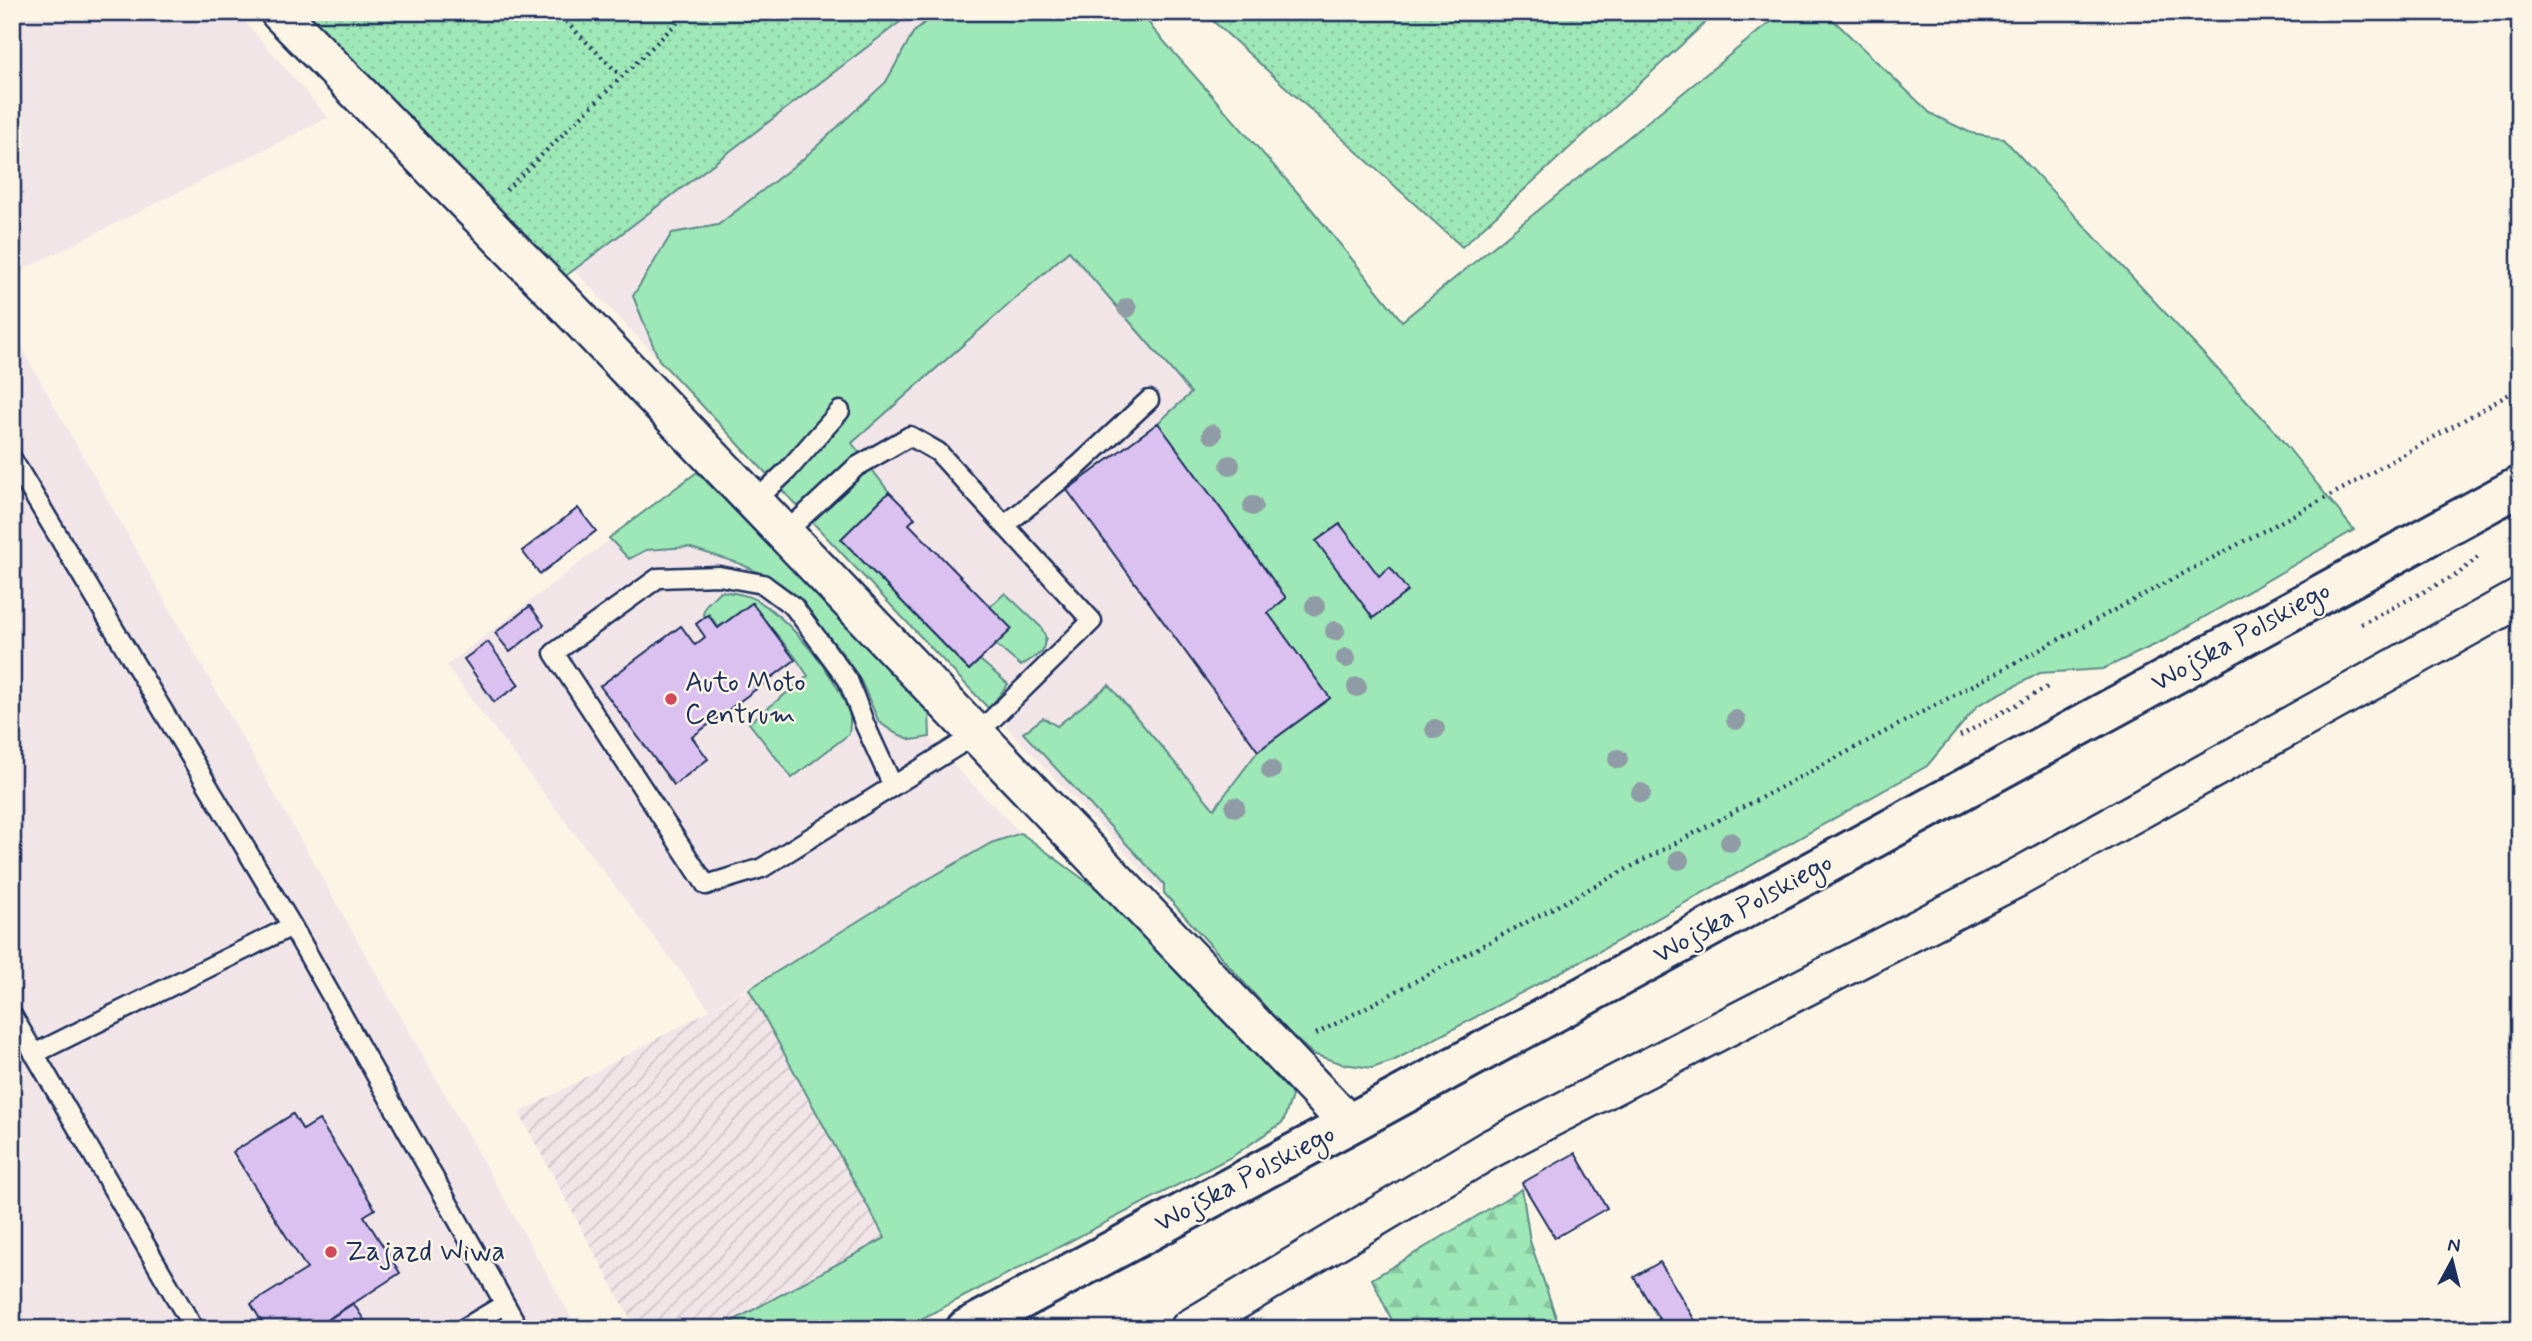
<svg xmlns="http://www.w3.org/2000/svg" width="2532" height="1341" font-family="Mynerve,sans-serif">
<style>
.built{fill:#f2e5e8}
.industrial{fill:url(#industrial-furrows)}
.grass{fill:#9ee7b6;stroke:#5c8b8a;stroke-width:2}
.forest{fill:url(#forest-firs);stroke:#5c8b8a;stroke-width:2}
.garden{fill:url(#garden-dots);stroke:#5c8b8a;stroke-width:2}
.building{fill:#dac1f0;stroke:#1b2f5e;stroke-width:2}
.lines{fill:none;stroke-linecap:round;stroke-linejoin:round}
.service-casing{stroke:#1b2f5e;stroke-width:23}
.minor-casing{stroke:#1b2f5e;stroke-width:42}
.secondary-casing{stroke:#1b2f5e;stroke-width:44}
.path{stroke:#1b2f5e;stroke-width:4.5;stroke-dasharray:2 5;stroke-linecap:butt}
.service{stroke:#fcf5e5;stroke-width:18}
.minor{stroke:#fcf5e5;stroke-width:37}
.secondary{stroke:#fcf5e5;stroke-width:38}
.tree{fill:#8f9ca5}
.poi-dot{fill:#d1495b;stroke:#fcf5e5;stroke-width:2.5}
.labels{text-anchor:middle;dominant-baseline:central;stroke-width:5;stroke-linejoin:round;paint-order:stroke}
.street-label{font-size:28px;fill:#1b2f5e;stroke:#fcf5e5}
.poi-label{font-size:28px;fill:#1b2f5e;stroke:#fcf5e5;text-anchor:start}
</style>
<defs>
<pattern id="industrial-furrows" width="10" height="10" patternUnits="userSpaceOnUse" patternTransform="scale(1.75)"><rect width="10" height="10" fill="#f2e5e8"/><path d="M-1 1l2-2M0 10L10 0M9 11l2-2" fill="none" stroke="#cfc5c9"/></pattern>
<pattern id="forest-firs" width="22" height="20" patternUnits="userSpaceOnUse" patternTransform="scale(1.75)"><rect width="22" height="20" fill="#9ee7b6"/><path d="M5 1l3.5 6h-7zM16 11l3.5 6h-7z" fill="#88c69f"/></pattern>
<pattern id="garden-dots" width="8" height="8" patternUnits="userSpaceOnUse" patternTransform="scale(1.75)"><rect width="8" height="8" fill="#9ee7b6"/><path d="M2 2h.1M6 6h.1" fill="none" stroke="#88c69f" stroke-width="1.8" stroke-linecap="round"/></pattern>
</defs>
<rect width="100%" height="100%" fill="#fcf5e5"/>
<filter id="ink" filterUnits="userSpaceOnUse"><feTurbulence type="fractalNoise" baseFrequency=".0143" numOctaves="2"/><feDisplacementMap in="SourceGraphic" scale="14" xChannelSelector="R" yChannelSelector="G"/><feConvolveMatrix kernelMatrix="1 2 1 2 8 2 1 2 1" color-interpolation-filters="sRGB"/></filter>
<g filter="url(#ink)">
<path class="built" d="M12,12H237L328,118L12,275Z
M913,12H1117L1766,770L1294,1031L574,270Z
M12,331L578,1329H12Z
M697,472L929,709L930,737L960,772L1021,833L991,843L710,1010L446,666Z"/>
<path class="industrial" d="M749,989L885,1238L718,1329H636L519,1113Z"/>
<path class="grass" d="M936,12H1142L1153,29L1305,201L1402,321L1764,27L1785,12H1825L1931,114L1971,133L2003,138L2273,429L2354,530L2163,641L2103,669L2040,673L1978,705L1927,766L1596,953L1393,1061L1372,1068L1343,1064L1313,1054L1288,1032L1164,893V884L1023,733L1043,718L1057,726L1109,685L1214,809L1258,751L1330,698L1268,613L1286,598L1158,423L1191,393L1069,251L852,443L889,492L841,539L969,670L980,660L1008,684L989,709L659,360L633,296L672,233L718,225L803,159L886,82L913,33Z
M697,472L929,709L930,737L912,740L895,733L879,722L861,681L844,655L792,592L778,582L741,564L688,547L646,550L629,559L609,538Z
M720,591C736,593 752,595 766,606C795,627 838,678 849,713C851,719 850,727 849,734L792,778L749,723L808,676L796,658L752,605L718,627L709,614L704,617L703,614L706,605Z
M1005,593L1041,627L1046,638L1042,652L1021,666L996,645L1011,629L990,607Z
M1021,833L1133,916L1276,1066L1292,1096L1283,1122L1233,1156L902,1329H718L885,1238L749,989L887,903L991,843Z"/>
<path class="forest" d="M1522,1189L1530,1241L1560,1329H1396L1372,1279Z"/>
<path class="garden" d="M284,12H913L550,288Z
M1203,12H1717L1462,247Z"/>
<path class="building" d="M1158,423L1286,598L1268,613L1330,698L1258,751L1067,490Z
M889,492L915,518L909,524L1012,629L969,670L841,539Z
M578,508L596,531L540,574L522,551Z
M1340,524L1379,576L1390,567L1408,591L1373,618L1316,541Z
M752,603L795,660L692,737L708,759L674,785L600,686L681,626L695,645L705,637L696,624L708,615L718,628Z
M530,606L544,625L510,652L495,633Z
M488,642L519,685L494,702L464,659Z
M293,1114L303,1130L319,1120L375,1209L364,1216L400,1273L314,1329H266L251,1304L307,1269L233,1152Z
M1575,1153L1607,1208L1555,1238L1522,1183Z
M1660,1262L1700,1329H1665L1634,1277Z
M353,1303L370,1329H313Z"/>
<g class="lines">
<g class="service-casing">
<path id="service" d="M12,459L292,926L519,1329
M754,502L787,471L840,411
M1005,525L1079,465L1149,400
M784,534L856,467L910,436L938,452L1092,621L978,733L762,868L706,885L554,653L658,578L719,576L763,584L794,607L848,680L865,725L893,786
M12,1015L194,1329
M34,1054L292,926
M463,1329L505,1304"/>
</g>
<g class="minor-casing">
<path id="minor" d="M279,12L550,288L1349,1124
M1189,1329L1490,1149L2017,878L2520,598"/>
</g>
<g class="secondary-casing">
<path id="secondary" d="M966,1329L1349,1124L2520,486"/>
</g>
<path class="path" d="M556,12L621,76
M506,190L688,12
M2361,624L2458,574L2478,557
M1960,736L2051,685
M1316,1034L2348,486L2520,388"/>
<use href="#service" class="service"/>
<use href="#minor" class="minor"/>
<use href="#secondary" class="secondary"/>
</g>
<g class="tree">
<circle cx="1127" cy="308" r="10"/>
<circle cx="1212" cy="434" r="10"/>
<circle cx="1230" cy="465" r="10"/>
<circle cx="1253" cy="506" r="10"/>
<circle cx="1315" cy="606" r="10"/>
<circle cx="1335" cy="631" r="10"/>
<circle cx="1346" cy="658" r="10"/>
<circle cx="1357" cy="687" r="10"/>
<circle cx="1736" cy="720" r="10"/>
<circle cx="1435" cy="729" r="10"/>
<circle cx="1618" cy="759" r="10"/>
<circle cx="1271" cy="770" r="10"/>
<circle cx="1641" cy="793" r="10"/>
<circle cx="1235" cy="807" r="10"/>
<circle cx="1730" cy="842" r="10"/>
<circle cx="1679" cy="860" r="10"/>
</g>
</g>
<g class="poi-dot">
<circle cx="671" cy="699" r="7"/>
<circle cx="331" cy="1252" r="7"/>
</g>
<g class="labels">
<g class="street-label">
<text transform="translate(2241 637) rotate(-29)">Wojska Polskiego</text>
<text transform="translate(1743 909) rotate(-29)">Wojska Polskiego</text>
<text transform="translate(1245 1179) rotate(-28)">Wojska Polskiego</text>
</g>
<g class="poi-label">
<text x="685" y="683">Auto Moto<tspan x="685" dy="32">Centrum</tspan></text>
<text x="345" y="1252">Zajazd Wiwa</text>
</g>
</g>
<rect width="2532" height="1341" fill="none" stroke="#fcf5e5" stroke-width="42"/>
<rect x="21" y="21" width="2490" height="1299" fill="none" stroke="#1b2f5e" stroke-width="2.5" filter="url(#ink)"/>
<g transform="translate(2452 1261) rotate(7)" stroke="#fcf5e5" stroke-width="5" paint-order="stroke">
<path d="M0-5L12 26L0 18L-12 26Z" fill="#1b2f5e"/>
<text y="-10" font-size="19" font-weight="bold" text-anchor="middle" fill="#1b2f5e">N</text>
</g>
</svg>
